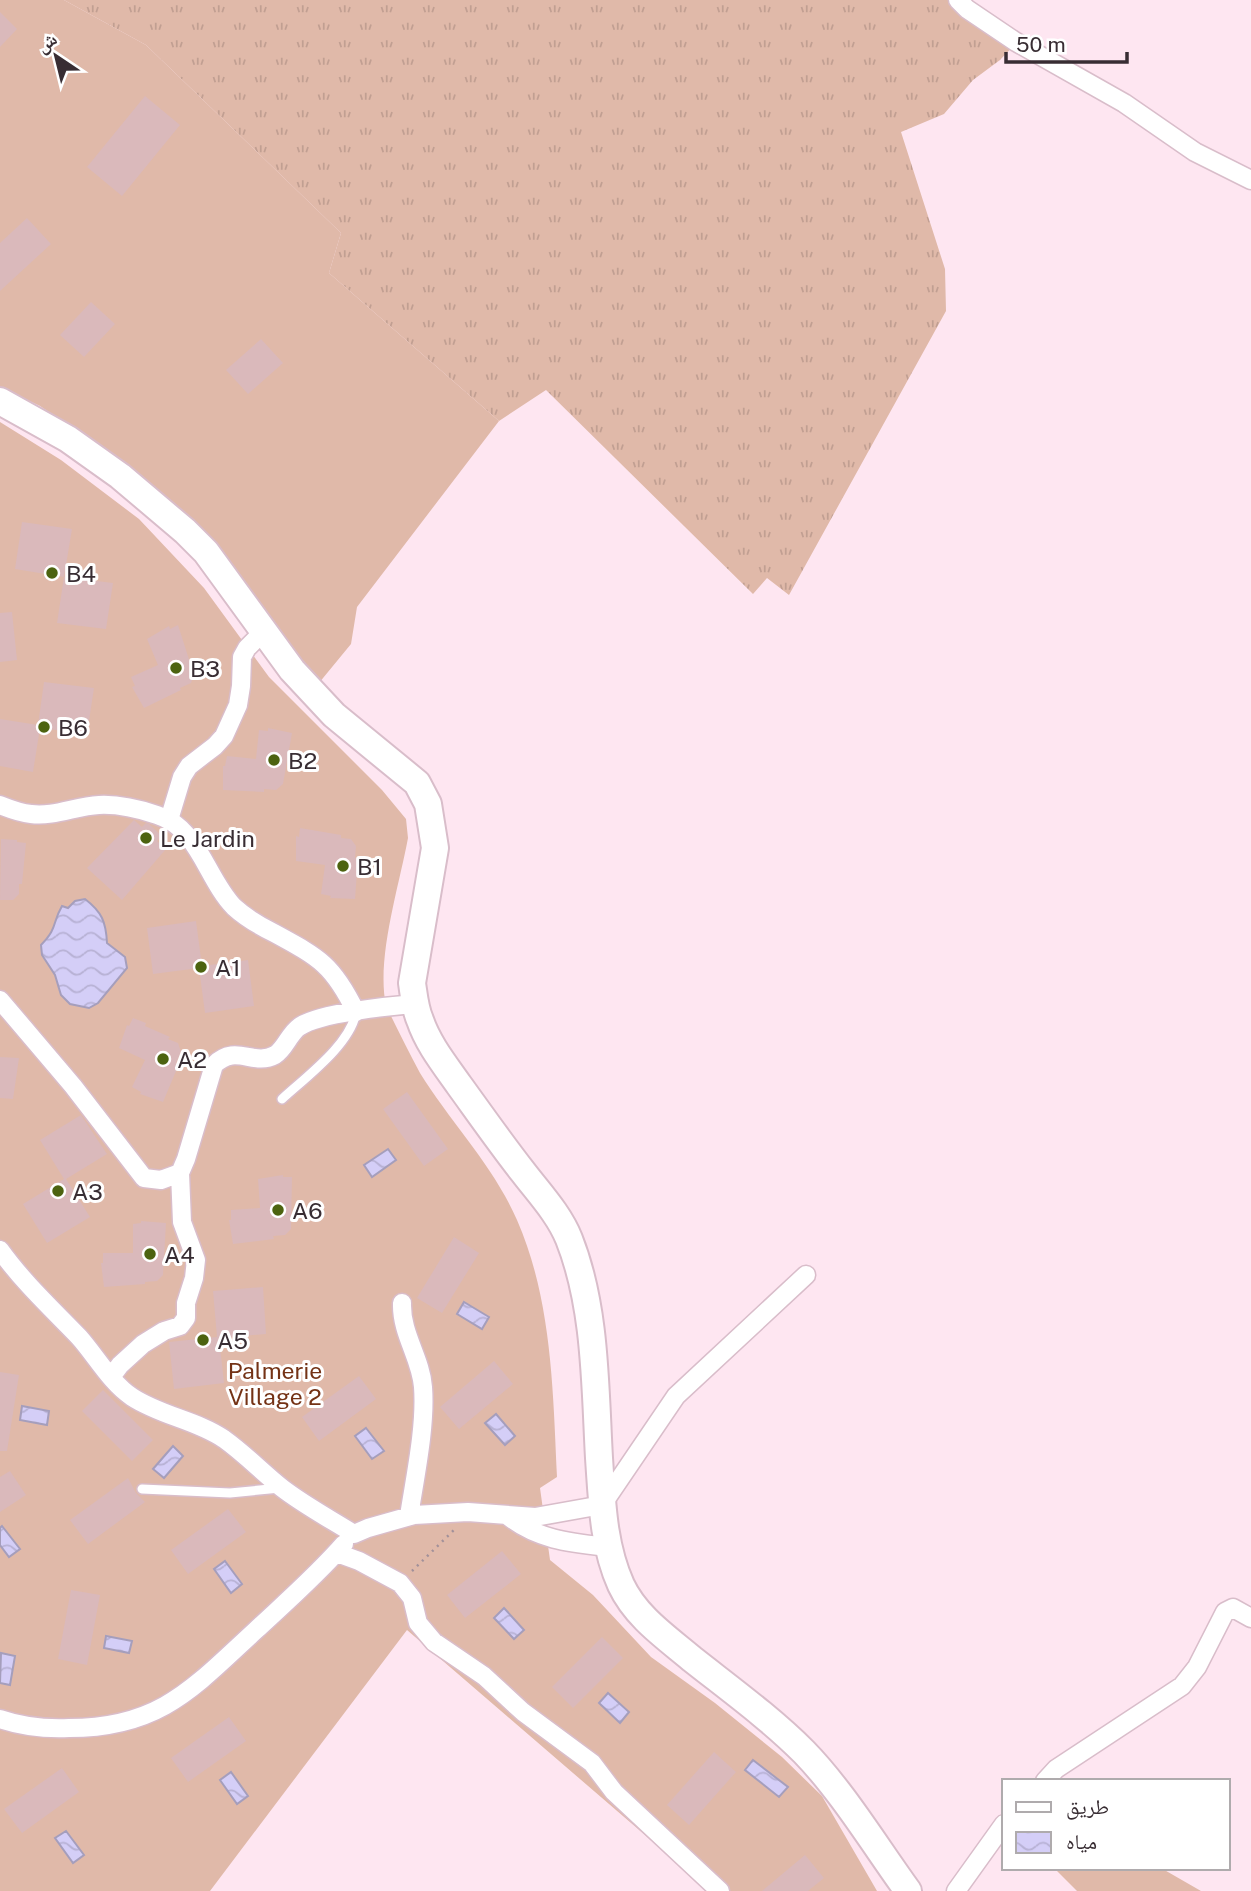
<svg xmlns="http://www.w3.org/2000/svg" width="1251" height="1891" font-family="'Public Sans','Noto Naskh Arabic',sans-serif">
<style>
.grass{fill:url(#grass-tufts)}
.garden{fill:#e0b9a9}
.water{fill:url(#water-waves);stroke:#a59ebc;stroke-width:2}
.building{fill:#dab9bb}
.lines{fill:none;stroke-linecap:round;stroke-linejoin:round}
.lane-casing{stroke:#d9bdca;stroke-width:12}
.street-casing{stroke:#d9bdca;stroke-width:21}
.secondary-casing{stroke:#d9bdca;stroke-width:30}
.path{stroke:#a29099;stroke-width:2.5;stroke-dasharray:2 5;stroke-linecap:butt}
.lane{stroke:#fff;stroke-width:9}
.street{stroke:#fff;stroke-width:18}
.secondary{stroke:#fff;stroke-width:26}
.poi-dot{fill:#4c6310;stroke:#fff;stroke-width:2.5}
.labels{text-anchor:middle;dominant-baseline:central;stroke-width:6;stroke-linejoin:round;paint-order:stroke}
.poi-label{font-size:23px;fill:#382d33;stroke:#fff;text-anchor:start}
.park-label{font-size:23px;fill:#743215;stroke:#fff}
</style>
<defs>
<pattern id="grass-tufts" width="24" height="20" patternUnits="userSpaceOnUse" patternTransform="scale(1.75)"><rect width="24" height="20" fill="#e0b9a9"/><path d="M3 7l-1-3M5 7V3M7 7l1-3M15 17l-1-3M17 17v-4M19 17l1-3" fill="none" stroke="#c19f92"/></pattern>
<pattern id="water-waves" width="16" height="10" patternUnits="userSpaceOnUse" patternTransform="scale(1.75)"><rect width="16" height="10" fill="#d4cef7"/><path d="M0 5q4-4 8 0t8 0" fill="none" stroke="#b7b1d4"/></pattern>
</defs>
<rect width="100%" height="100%" fill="#fee6f1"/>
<path class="grass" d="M64,0H960L1018,41L1000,60L973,80L944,114L901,132L945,269L946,311L789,595L767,578L753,594L546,390L499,421L329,273L341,233L146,45Z"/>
<path class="garden" d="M0,0H64L146,45L341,233L329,273L499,421L357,607L351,644L314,689L92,442L40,406L0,387Z
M0,422L61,460L139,519L204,588L269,677L382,790L406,819L408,838C399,887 376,958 386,1006C397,1028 408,1051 420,1073C451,1123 493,1165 517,1220C552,1300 553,1391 557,1477L540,1488L550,1560L593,1595L651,1657L715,1703L782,1757L822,1796L877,1891H710L407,1630L210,1891H0Z
M1054,1868H1161L1201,1891H1077Z"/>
<path class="water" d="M85,899C102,912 106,922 107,943L125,957L127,968L98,1003L89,1008L70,1004L61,995L55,975L42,955L41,945C58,928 52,923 62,906L68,908L75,901Z
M388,1149L396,1160L372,1177L364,1165Z
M464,1302L489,1317L482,1329L457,1314Z
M22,1406L49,1411L47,1425L20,1420Z
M496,1414L515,1436L505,1445L485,1423Z
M366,1428L384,1451L372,1459L355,1436Z
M173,1446L183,1456L164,1478L153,1469Z
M2,1526L20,1549L9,1557L0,1545V1528Z
M225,1561L242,1584L231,1593L214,1569Z
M504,1608L524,1630L514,1639L494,1618Z
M106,1636L132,1641L129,1653L104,1648Z
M1,1653L15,1656L10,1685L0,1683Z
M608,1693L629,1712L620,1723L599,1703Z
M753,1760L788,1787L779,1797L745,1770Z
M231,1772L248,1796L237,1804L220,1780Z
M66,1831L84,1855L73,1863L55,1838Z"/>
<path class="building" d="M0,12L17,29L0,47Z
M145,96L180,125L122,196L87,167Z
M27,218L51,244L0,291V243Z
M91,302L115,324L84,357L60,335Z
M261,339L283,363L248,394L226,370Z
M22,522L72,529L64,577L113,583L106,629L57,623L64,577L15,569Z
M12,612L17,660L0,662V613Z
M178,625L194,675L191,683L180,688L181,690L144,708L132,687L135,686L131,677L158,665L147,639L169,626L170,629Z
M44,682L94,688L87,734L40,728L33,772L0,766V719L38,725Z
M268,728L292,733L283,784L276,790L264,789V792L223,790V766H225L227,756L256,759L259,730L268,731Z
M134,820L142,827L146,823L149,824L162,836L157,841L166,849L122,900L87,868Z
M300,828L341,835V838L351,839L356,846L355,858H358L355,899L330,898L331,896L321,894L325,865L296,861V836L299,837Z
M1,839L17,840V842L26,843L22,884H19V894L13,900H0Z
M196,921L202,966L248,960L254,1006L205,1013L199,968L153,974L147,928Z
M133,1018L146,1023L145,1026L170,1037L168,1039L178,1043L181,1052L176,1063L179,1064L163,1102L140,1094L141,1092L132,1087L145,1060L119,1048L127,1025L129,1026Z
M0,1057L19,1058L13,1099L0,1098Z
M407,1092L448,1149L424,1166L383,1109Z
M81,1115L107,1154L66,1179L90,1217L47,1243L23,1204L64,1179L40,1140Z
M283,1175V1177H292L291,1229L285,1235L273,1236L274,1239L233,1244L229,1220H231V1210L260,1208L258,1179Z
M141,1221L166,1223L163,1275L157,1281L145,1282V1284L104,1287L101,1263H103V1253H133V1224L141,1223Z
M454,1237L479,1253L442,1313L417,1298Z
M263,1287L266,1334L219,1338L224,1383L174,1389L169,1342L217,1337L213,1291Z
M494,1361L513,1384L459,1429L440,1407Z
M0,1372L19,1375L7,1451H0Z
M359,1376L376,1399L319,1441L302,1417Z
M103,1390L153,1440L132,1461L82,1411Z
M10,1471L26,1495L0,1512V1477Z
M128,1478L136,1493L145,1502L88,1544L70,1520Z
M228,1509L246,1532L188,1574L171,1550Z
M502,1551L521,1574L465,1618L447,1595Z
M71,1590L100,1595L87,1665L58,1659Z
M602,1637L623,1658L573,1708L552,1687Z
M229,1717L246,1741L188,1782L171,1758Z
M714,1752L736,1772L689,1825L667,1805Z
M62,1768L79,1792L22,1833L4,1809Z
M805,1855L824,1878L808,1891H762Z"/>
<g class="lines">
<g class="lane-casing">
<path id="lane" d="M282,1099C306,1077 351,1044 356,1012
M142,1489L230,1493L280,1488"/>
</g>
<g class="street-casing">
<path id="street" d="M958,0L967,9L1016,42L1124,103L1195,152L1251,180
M0,805C10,809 21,813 31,814C54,817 76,806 99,805C118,804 139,809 157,815C199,828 206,878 234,907C246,918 260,926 274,933C320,958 333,965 356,1012
M169,820L182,777L189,766L215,746L224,736L238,705L241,686L242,657L247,648L264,631
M0,1000L73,1086L144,1178L161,1180L180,1173L186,1159L214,1065C236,1043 253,1067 275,1055C285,1049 289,1034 299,1027C318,1013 390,1006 415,1004
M0,1250C23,1282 51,1308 79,1337C96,1356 110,1382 132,1397C161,1416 196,1420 224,1439C245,1454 262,1472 282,1488C304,1505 330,1519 354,1534L368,1528L414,1515L468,1512L535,1517L602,1505L676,1396L806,1275
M402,1303C401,1334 421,1358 423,1387C426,1426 415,1477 409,1516
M111,1377L120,1365L143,1344L164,1331L180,1326L186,1318V1303L194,1278L196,1260L182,1222L180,1173
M508,1516C537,1540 572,1543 608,1547
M337,1553L359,1561L400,1583L412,1598L418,1623L434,1642L484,1676L523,1712L592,1763L614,1792L720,1891
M0,1719C23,1727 45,1729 69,1728C160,1728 193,1688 256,1630C286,1602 317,1575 344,1544
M1045,1781L1056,1769L1182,1686L1197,1667L1225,1612L1233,1608L1251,1618
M956,1891L1004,1824"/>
</g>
<g class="secondary-casing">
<path id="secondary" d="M0,401L68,439L120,476L185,531L206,552L292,670L334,715L417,783L428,804L435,848L412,983C414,996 415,1009 420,1020C428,1044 445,1065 459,1085C480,1114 501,1144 523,1172C539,1193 559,1214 569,1239C596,1307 595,1386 599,1458C602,1501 603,1545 621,1585C636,1617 666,1637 692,1659C730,1689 770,1718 804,1752C842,1791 876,1847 908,1891"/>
</g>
<path class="path" d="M412,1571L455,1529"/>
<use href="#lane" class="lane"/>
<use href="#street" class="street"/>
<use href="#secondary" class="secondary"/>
</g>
<g class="poi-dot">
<circle cx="52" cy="573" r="7"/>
<circle cx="176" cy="668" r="7"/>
<circle cx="44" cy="727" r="7"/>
<circle cx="274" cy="760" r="7"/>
<circle cx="146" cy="838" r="7"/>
<circle cx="343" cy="866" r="7"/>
<circle cx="201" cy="967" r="7"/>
<circle cx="163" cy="1059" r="7"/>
<circle cx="58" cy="1191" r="7"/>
<circle cx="278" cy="1210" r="7"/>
<circle cx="150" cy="1254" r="7"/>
<circle cx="203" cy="1340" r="7"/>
</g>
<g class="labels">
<g class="poi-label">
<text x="66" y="573">B4</text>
<text x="190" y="668">B3</text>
<text x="58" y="727">B6</text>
<text x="288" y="760">B2</text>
<text x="160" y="838">Le Jardin</text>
<text x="357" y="866">B1</text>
<text x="215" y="967">A1</text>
<text x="177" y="1059">A2</text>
<text x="72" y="1191">A3</text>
<text x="292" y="1210">A6</text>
<text x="164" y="1254">A4</text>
<text x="217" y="1340">A5</text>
</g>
<g class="park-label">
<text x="275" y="1370">Palmerie<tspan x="275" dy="26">Village 2</tspan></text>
</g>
</g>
<rect x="1002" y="1779" width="228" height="91" fill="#ffffff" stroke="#afabad" stroke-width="2"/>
<rect x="1016" y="1802" width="35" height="10" fill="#ffffff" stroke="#afabad" stroke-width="2"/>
<text x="1066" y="1814" font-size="21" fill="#382d33">طريق</text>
<rect x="1016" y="1832" width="35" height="21" fill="url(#water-waves)" stroke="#afabad" stroke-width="2"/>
<text x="1066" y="1849" font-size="21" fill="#382d33">مياه</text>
<g transform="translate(56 56) rotate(325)" stroke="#ffffff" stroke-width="5" paint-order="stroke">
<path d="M0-5L12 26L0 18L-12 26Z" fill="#382d33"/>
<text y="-10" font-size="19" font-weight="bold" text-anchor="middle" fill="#382d33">ش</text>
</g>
<path d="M1006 52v10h121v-10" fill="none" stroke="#382d33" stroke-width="3.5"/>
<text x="1016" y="52" font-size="21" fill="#382d33" stroke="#ffffff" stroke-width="5" paint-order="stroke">50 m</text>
</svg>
